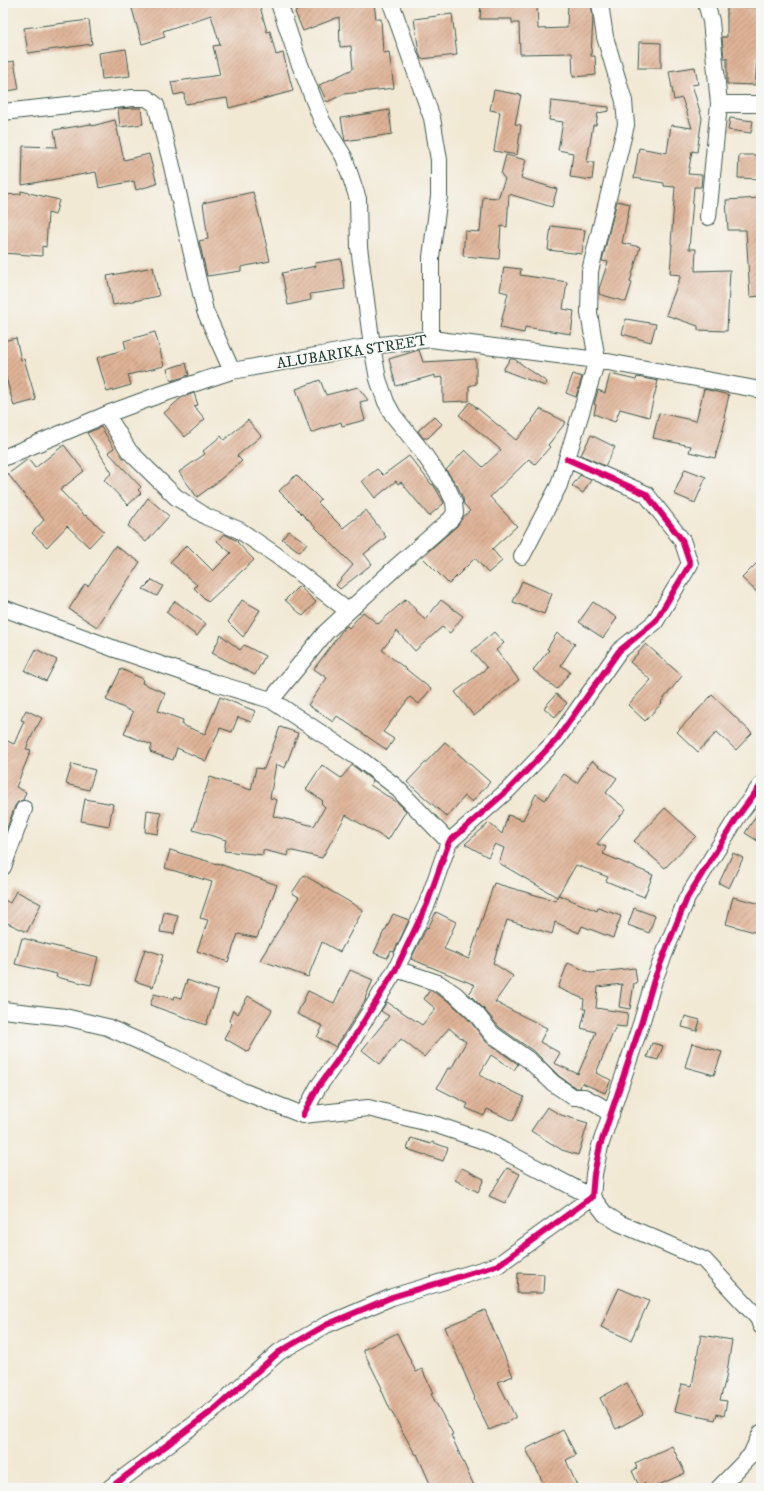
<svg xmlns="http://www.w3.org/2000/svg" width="764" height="1491" font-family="'IM FELL DW Pica',serif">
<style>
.building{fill:url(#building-hatch)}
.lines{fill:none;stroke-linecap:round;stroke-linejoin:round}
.minor-casing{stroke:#3f574c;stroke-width:18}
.minor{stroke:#fff;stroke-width:16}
.cycleway-casing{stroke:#f6f6f2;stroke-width:8}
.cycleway{stroke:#d6006c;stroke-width:6}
.labels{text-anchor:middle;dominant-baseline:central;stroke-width:3;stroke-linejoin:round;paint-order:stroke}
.street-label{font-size:15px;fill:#1f3d34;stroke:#f6f6f2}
</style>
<defs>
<pattern id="building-hatch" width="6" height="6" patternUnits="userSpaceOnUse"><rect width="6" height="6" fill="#dfb296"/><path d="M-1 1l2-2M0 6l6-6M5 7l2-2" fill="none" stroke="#b4927b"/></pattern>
</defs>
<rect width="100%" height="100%" fill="#f6f6f2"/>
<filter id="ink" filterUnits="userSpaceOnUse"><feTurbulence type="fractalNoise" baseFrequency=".025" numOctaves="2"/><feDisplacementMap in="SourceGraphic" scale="8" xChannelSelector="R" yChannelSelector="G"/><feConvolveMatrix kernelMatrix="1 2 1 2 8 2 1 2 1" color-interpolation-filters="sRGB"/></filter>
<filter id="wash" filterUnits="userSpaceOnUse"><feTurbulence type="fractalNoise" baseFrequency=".012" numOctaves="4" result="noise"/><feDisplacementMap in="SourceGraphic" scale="16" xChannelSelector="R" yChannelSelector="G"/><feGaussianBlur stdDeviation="0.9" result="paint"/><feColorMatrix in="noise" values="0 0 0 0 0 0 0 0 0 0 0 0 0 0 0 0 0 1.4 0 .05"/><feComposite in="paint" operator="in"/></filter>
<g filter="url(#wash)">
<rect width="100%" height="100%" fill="#f2e9d5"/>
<g id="blocks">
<path class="building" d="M139,3H259L267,32L270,31L276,55L283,53L293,91L229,108L227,98L185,104L184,93L174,95L171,82L220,75L213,46L220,45L211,15L163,31L165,37L142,44L131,5Z
M295,3H374L376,19H381L383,53L389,52L394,88L344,94L327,102L319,85L353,69L351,46L340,47L339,17L303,31L295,12L297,11Z
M481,3H537L538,29L567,28L568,3H591L593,17L591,56H595L596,75L573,77L572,53L520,54L519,23H512V19H480Z
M727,7H761L760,57H757L755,85L727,84V58H724L722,37H727Z
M452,14L457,55L421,59L419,52L414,19Z
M89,20L92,44L28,53L24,28Z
M639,42L661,43V68H638Z
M126,49L130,76L102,79L99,53Z
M14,61L19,89L3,92V63Z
M695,67L698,84L692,85L702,118L697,152L692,151L688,174L702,175L701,187H694L689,249H696L695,271L730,270L727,331L698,330V326L666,315L681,275L670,274L672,244H671L675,187L664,186V183L634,178L639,148L667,153L671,125L692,128L682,98L674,100L669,71Z
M494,90L521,95L515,124L521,125L517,155L494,151L500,112L490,110Z
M551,101L609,107V111L598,113L596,125H593L587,162H594L592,180L570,177L573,153L558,150L563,122L549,120Z
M134,108H141L143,124L120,127L118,109Z
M389,110L392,134L345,141L341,118Z
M730,118L753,121L751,133L728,130Z
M115,120L124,160L149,154L157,184L136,190L134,181L99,188L96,172L22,185L23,146L57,147L54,130L91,124L92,126Z
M506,155L526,160L521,178L557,189L552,207L509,194L507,227L501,226L499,259L463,256L465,231L480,232L483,197L498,198L505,179L501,174Z
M739,155H761V179L738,178Z
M21,191L59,200L55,215L48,213L46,247L42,246V256L3,253V195L21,194Z
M253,192L262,226L270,261L241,267V271L207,276L199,241L208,239L203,203Z
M761,198V296L750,297L746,230H728L726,200Z
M617,201L630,204L622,243L640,247L630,282L632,283L626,302L599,294V289L608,262L602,261Z
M551,226L585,230L582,254L548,250Z
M341,259L345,289L310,294L311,300L288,305L282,273L316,266L315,263Z
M153,267L159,296L113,305L107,276Z
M504,267L521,269L520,275L567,282L563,309L574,311L571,334L525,327L524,333L500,328L508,293L500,291Z
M626,319L656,324L651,342L622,334Z
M155,332L164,366L128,375L131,385L107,392L97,358L126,349L124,341Z
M16,338L21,360L24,359L36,400L14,406L3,367V341Z
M419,350L423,362L476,359V384L469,386V401L443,402V377L435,378V375L396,386L389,359Z
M510,359H514L547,382L545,386L503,370Z
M186,363L189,375L171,381L167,369Z
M573,374L582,377L576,397L566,393Z
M610,374L636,380L637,377L658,381L649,417L620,409L615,422L594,414L596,405L594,404L598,390L605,393Z
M320,380L326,395L358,387L368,400L360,402L365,420L342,426L341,422L311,433L296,389Z
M704,389L729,395L724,417L726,418L715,458L689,452L691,446L653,438L659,413L696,421Z
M194,393L198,405L194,406L205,419L185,437L164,413L181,398Z
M470,402L476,407V409L477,408L516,440L533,421L532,420L540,409L566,422L548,445L550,447L535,464L529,459L490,497L517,526L492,549L502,561L488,573L475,558L449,584L422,557L457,526L463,517L470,511L464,504L463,498L457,485L446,470L465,450L483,467L501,450L459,415Z
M434,416L442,424L428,438H423L418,431Z
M248,420L261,436L237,456L242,461L216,483L197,497L179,472L205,454L203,451L221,436L224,440Z
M101,427L114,448L108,452L141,487L138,490L141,493L128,505L104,480L112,473L87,433Z
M591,435L615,447L605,466L581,455Z
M64,445L84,471L60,490L85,516L86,515L104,531L89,547L67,526L47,547L32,533L44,520L8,474L28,459L35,468Z
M409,456L432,485L433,484L444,503L429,516L401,482L398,484L396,481L375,498L362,481L377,469L383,475Z
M685,469L706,477L695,503L674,494Z
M296,475L321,500L318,503L343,528L366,510L386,537L364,554L372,564L340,589L336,585L353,565L279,491Z
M580,475L591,480L583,493L572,486Z
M148,498L169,516L146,542L128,526Z
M289,531L307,543L300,552L282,539Z
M224,534L238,541L237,542L254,560L208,602L194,588L197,585L170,562L187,545L213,571L231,553L217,541Z
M115,546L140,562L97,627L69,609L85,584L88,586Z
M761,559V596L742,578Z
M152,580L163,586L157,596L143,589Z
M522,581L552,594L544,614L513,602Z
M299,586L316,602L303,616L285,600Z
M406,599L425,620L441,600L463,616L450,633L442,627L415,651L397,631L382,650L431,689L419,704L410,697L383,732L394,739L387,750L337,716L333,722L308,705L327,678L314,669L344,628L347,626L349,628L363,612L378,624Z
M242,600L260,610L243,637L228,622Z
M175,601L206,624L197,636L166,612Z
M593,602L617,618L603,638L579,622Z
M494,632L504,643L496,650L519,680L474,716L455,692L487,668L472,651Z
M557,633L575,644L561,665L570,672L557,689L533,670L549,650L547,649Z
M221,635L240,650L244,645L265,656L255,675L212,653Z
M646,644L682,676L661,702L662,703L645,721L628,705L651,680L630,662Z
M36,649L57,660L46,681L25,671Z
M121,669L143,679L142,683L165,693L158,711L183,720L182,725L205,734L220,697L255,711L251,722L238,717L232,732L220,728L206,761L177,748L173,760L150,752L152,745L124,734L133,712L106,700Z
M556,694L567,703L555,717L544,708Z
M712,695L752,733L736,750L717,732L698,752L677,732Z
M26,710L42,718L37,727H36L26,749L31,750L16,787L26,792L23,800L18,802L15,806L3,839V739L14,744L24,721L21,720Z
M280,727L298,733L285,768L276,764L270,798L277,800L273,816L314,826L325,807L321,803L323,801L306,789L322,765L341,778L352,765L373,781L370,785L398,803L406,811L388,840L346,815L322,858L289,850L288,856L263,850V855L224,851L226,840L193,830L210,777L251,790L256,768L264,769Z
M445,742L490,782L472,802L465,796L447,817L407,782Z
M592,761L617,778L606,793L626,809L597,844L606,847L603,854L653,875L644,897L606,881L608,877L576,865L557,897L499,863L504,848L495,844L488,857L465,844L489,823L502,834L508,815L523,820L536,794L545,800L564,774L577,783Z
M72,764L95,770L89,790L66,784Z
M85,799L113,804L109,826L81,821Z
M665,808L696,836L665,868L634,841Z
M761,808V843L745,833Z
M147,810L161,812L158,834L145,832Z
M170,850L217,864V863L277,885L257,938L238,934L228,962L197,951L208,920L200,918L212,882L165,868Z
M733,853L743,858L729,888L719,883Z
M304,875L363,910L340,952L322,942L308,977L260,960L299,897L292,893Z
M494,883L556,901L559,895L597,911L598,908L621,916L613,938L582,926L579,933L555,922L552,934L507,920L493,963L513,976L495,1002L547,1028L540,1042L560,1053L554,1063L578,1074L596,1032L581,1028L586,1009H583L584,999L558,988L568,963L591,973L635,968L637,983H634L630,1009L619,1007L622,984L598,987L596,1008L628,1013L626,1027L616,1026L596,1073L611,1080L605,1093L582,1083L580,1088H576L559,1076L536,1053L499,1027L484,1009L469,994L475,985L411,959L427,927L428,928L436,912L456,922L444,949L469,959Z
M16,891L41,904L27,932L3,921V899L10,903Z
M733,897L761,904V934L726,924Z
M634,908L655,916L649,933L628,925Z
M164,912L178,915L174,934L160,932Z
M393,914L409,920L394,952L391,951L387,958L374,953L384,931H385Z
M22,938L98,957L91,985L56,977L57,974L15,964Z
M145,949L163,955L153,987L135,981Z
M350,970L373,980L365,998L366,999L336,1047L317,1037L323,1026L297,1014L308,991L334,1003Z
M187,980L218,991L206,1025L150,1005L154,994L174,999L175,996L181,998Z
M430,990L450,1002L470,1021L486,1042L518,1064L514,1070L491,1055L479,1075L524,1097L513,1121L487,1109L484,1116L466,1108L468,1104L437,1088L448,1068L451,1069L466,1042L449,1028L424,1057L401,1039L380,1064L362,1050L389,1016L381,1011L387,1002L422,1025L436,1009L424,999Z
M248,996L272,1010L248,1052L224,1038L232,1024L229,1021L233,1010L238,1014Z
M685,1016L700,1020L697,1031L682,1027Z
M652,1043L663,1046L658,1060L647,1057Z
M692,1043L722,1052L714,1075L685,1067Z
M547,1107L561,1115L588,1123L578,1155L562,1150L531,1131Z
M411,1138L431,1144L432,1142L448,1148L443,1161L407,1149Z
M462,1168L484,1179L478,1192L455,1180Z
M507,1168L520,1174L505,1203L489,1196Z
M518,1273L544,1274L543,1293H517Z
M619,1288L649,1301L631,1340L601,1327Z
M485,1310L513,1376L498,1382L516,1418L489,1430L474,1399L475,1398L445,1327Z
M397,1333L416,1372L422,1369L433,1393L431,1394L453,1434L451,1435L475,1488H432L417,1454H415L390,1409L381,1389L382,1388L363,1350Z
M701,1335L732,1340L726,1378L720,1400L727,1401L724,1416L717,1414L715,1420L675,1411L682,1384L692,1386Z
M627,1383L643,1414L616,1429L600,1398Z
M563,1430L576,1455L566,1460L578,1488H546L526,1449Z
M672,1446L685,1473L652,1488H647L644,1483L639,1486L632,1471L637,1468L635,1463Z"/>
</g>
</g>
<g filter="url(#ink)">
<use href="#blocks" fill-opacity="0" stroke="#3f574c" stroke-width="1"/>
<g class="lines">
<g class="minor-casing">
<path id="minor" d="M391,3L432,118L439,160V196L431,257V339
M706,3L711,21L719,104L708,217
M719,104H761
M3,112L133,98H147L156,105L171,162L205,311L232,371
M107,415L129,451L176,497L207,517L239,530L276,555L348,611
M3,458L110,413L156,396L232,371L372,346L431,339L597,360L761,390
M522,556L559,485L597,360L589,313L590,271L626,125L624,101L605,37L600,3
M3,608L115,649L218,684L271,700L360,759L395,786L449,842
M271,700L326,632L396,567L451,519L455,513L454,502L448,489L421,450L393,415L386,402L378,379L372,346L359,247L358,199L344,157L322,121L297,57L279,3
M3,867L24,809
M396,969L438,983L456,995L477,1015L492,1034L530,1061L553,1083L573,1097H584L599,1105L611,1115
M3,1010L65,1017L107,1027L170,1055L242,1091L303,1115L368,1108L437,1125L487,1142L592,1197L605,1214L619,1223L704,1260L758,1318L761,1326
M303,1115L318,1087L353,1039L396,969L427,904L449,842L508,790L557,739L619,651L655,622L690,564L682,540L646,494L567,459
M110,1488L216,1408L279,1352L326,1325L392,1297L498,1265L592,1197L594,1174L600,1146L641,1024L654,980L669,942L687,898L738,816L761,785
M719,1488L751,1455L761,1433"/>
</g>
<use href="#minor" class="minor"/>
<g class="cycleway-casing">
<path id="cycleway" d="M303,1115L318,1087L353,1039L396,969L427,904L449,842L508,790L557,739L619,651L655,622L690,564L682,540L646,494L567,459
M110,1488L216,1408L279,1352L326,1325L392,1297L498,1265L592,1197L594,1174L600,1146L641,1024L654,980L669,942L687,898L738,816L761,785"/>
</g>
<use href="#cycleway" class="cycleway"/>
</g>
</g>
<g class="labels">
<g class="street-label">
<text transform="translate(352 352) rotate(-9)">ALUBARIKA STREET</text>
</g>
</g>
<rect width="764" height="1491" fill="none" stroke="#f6f6f2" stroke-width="16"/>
</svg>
